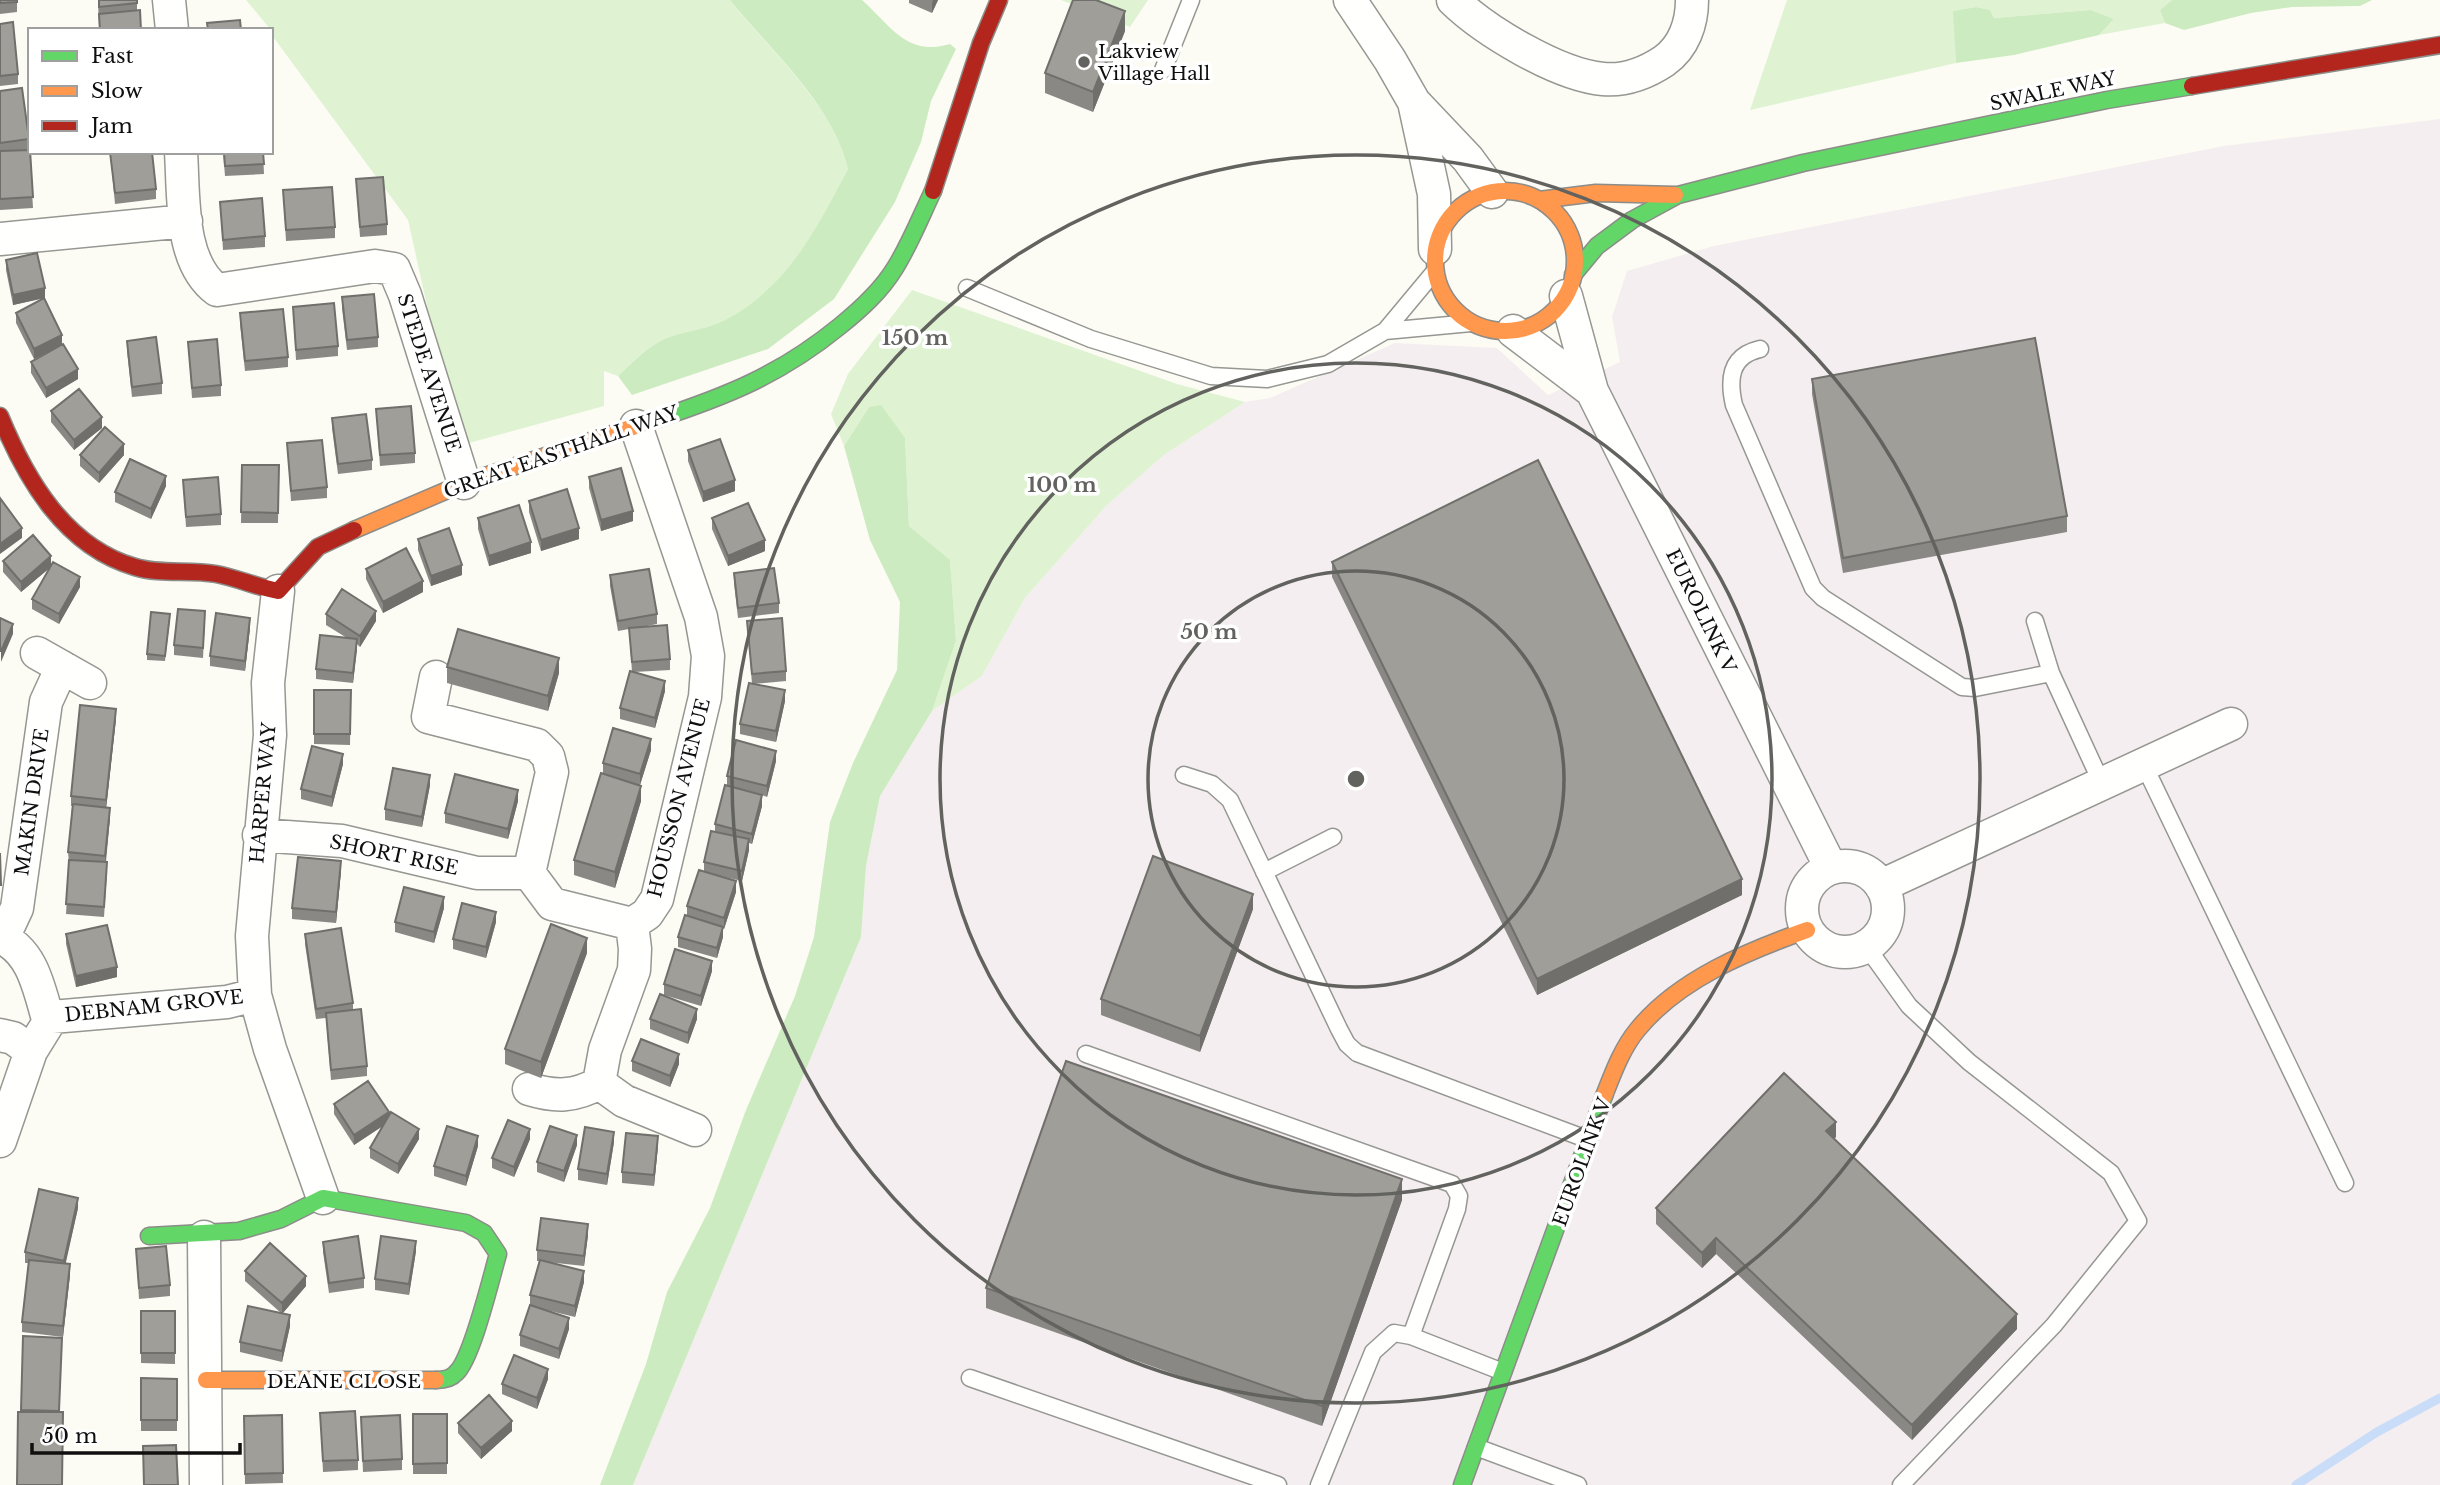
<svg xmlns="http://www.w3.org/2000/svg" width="2440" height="1485" font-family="'Libre Baskerville',serif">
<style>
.industrial{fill:#f4eef0}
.green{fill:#dff3d3}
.forest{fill:#cdebc0}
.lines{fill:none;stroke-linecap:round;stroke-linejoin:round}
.stream{stroke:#c9dcf8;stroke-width:9}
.lane-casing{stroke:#969692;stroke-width:19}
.street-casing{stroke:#969692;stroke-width:35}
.fast-casing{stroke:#8c8c89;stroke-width:19}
.slow-casing{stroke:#8c8c89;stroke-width:19}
.jam-casing{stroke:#8c8c89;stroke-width:19}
.lane{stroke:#fffffd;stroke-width:16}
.street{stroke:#fffffd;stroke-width:32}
.fast{stroke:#63d668;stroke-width:16}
.slow{stroke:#ff974d;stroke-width:16}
.jam{stroke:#b3261e;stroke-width:16}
.wall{fill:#8a8884}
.shaded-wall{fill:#706f6b}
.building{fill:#a09e99;stroke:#706f6b;stroke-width:2}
.ring{fill:none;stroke:#62625f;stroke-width:3.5}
.poi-dot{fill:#62625f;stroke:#fff;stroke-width:2.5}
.labels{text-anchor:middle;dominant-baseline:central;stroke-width:7;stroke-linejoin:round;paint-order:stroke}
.poi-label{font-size:19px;fill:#0f0f0f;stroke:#fff;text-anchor:start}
.street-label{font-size:19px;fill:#0f0f0f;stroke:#fff}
.centre{fill:#62625f;stroke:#fff;stroke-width:3.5}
.ring-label{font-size:21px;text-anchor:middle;font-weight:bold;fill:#62625f;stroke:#fff;stroke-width:7;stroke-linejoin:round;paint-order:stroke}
</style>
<rect width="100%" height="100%" fill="#fcfcf4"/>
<path class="industrial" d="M2440,119V1485H633L861,937L866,866L880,796L932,711L982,676L1025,598L1107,505L1164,455L1245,402L1270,398L1395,343L1497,348L1548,395L1620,362L1612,317L1627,271L1714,246L2224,146Z"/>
<path class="green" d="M246,0H730C771,52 832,103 848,169C816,229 789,287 725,320C706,330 683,331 664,339C646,348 632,363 618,376L604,371V406L458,446L408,220L271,34V30Z
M1061,0H1148L1130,27Z
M1787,0H2172L2160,10L2165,23L2099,35L2114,19L2091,10L1994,18L1990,10L1976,7L1954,11L1956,63L1750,110Z
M912,290L1177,384L1245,402L1164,455L1107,505L1025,598L982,676L932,711L956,641L950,561L909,526L905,438L869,407L844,446L831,414L848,374Z"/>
<path class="forest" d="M730,0H862C891,26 907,57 950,44L956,49L931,101L921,142L895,202L834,299L768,349L632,395L618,376C632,363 646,348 664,339C683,331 706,330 725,320C788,287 816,229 848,169C832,103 771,51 730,0Z
M2172,0H2372L2360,6L2292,7L2251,13L2184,30L2165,23L2160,10Z
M1976,7L1990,10L1994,18L2091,10L2114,19L2099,35L2014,55L1956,63L1953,11Z
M881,405L905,438L909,526L950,560L956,641L932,711L880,796L866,866L861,937L633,1485H600L646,1364L667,1292L710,1208L746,1110L795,996L814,937L830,822L853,763L897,670L900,602L870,540L844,446L869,407Z"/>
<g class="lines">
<path class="stream" d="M2296,1485L2377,1432L2440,1398"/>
<g class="lane-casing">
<path id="lane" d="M1163,70L1191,0
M967,288L1091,339L1211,376L1267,379L1328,364L1385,331L1435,271
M1385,331L1471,323
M1760,349C1730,356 1728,379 1734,405L1813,588L1823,598L1962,687L1975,688L2051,673
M2035,621L2051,673L2102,784
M2144,765L2345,1183
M1184,775L1212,784L1230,800L1339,1029L1347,1044L1357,1053L1589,1140
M1264,872L1333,837
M1866,946L1909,1006L1969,1062L2111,1173L2138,1221L2054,1325L1901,1485
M1086,1054L1452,1184L1459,1196L1457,1209L1411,1336
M970,1378L1278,1485
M1476,1447L1578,1485
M1319,1485L1373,1352L1394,1333L1411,1336L1503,1372"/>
</g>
<g class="street-casing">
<path id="street" d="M169,0L172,30
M1350,0L1390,60L1414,102L1468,159L1492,192
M1453,0C1485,31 1558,75 1603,79C1625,81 1646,73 1664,61C1684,47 1692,23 1692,0
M1414,102L1434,194L1435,249
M181,152C184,196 179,262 217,290L375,266L394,269L405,295L464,483
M0,239L186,221
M1566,296L1592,391L1831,868
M1513,331L1592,391
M278,591L268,683L270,735L252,936L255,995L270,1049L323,1198
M37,653L90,683
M436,677L428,717L537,745L548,756L552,772L529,873L552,904L632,924
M259,835L342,841L477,873H529
M1802 909a43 43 0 1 1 86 0a43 43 0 1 1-86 0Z
M1881,886L2231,724
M632,924L647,914L657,899L705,697L708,656L701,617L636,426
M0,937C33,951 39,989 48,1019
M3,938L17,908L46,702L62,667
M0,1035L13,1038L31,1051
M599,1083L624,1101L695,1130
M529,1089C555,1097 575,1097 599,1083L605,1050L634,970L635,949L632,924
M0,1141L31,1051L52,1017L227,1002L255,995
M204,1237L206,1485"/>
</g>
<g class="fast-casing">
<path id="fast" d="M1573,275L1597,246L1632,220L1678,195L1803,163L2107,100L2192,86
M654,420C727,396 780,375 840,326C861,309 881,291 895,268C910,244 921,216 933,191
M149,1236L239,1231L281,1219L323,1198L466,1223L484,1233L498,1254C491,1278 472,1359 456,1373C451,1379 443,1380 436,1380
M1462,1485L1604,1096"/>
</g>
<g class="slow-casing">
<path id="slow" d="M1435 261a70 70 0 1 1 140 0a70 70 0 1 1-140 0Z
M1539,200L1596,193L1675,195
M354,530L464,483L654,420
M1604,1096C1613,1073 1622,1048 1638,1029C1679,979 1748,951 1807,930
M206,1380H436"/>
</g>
<g class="jam-casing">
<path id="jam" d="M2192,86L2440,45
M933,191L981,43L999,0
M0,416C26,479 65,547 135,567C161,575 189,569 216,574C237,578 257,587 278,591L318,547L354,530"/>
</g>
<use href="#lane" class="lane"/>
<use href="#street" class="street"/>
<use href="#fast" class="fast"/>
<use href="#slow" class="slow"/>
<use href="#jam" class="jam"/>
</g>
<path class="wall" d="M0,0H17V12L0,14Z
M98,0H137V11L141,30H99Z
M909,0H938L932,13L909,3Z
M0,24L18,74V84L0,86Z
M1125,31L1093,112L1045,93V73Z
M0,91L29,139L33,208L0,210Z
M110,152L156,189V199L115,204Z
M223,152H263L264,174L225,176Z
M356,179L387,224V235L360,237Z
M283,190L335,227V238L286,241Z
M220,202L265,236V247L223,250Z
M6,260L45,298H44L62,344L78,379L46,398L31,373V362L48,352L34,359L16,323V313L43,298L13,305L6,270Z
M342,297L378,337V347L347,350L342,308Z
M293,307L338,346V356L296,360Z
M240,313L288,357V367L245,371L240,324Z
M127,341L162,383V394L132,397L127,351Z
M188,342L221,385V396L192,398Z
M1812,379L2067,516V532L1843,573L1812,394Z
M376,409L415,453V463L380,466Z
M51,411L102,428L74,450L51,422Z
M332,418L372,460V470L338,474L332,428Z
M287,443L327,487V498L291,501Z
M688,450L735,491L703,502L688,461Z
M80,455H124L99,483L80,466Z
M242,465H279L278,523H241Z
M589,477L633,521L601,531L589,488Z
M183,480L221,514V525L186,527Z
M166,486L151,519L115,502V492Z
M529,501L579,539L541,551L529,512Z
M478,518L531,553L489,566L478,529Z
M712,518L765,551L728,566L712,529Z
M418,539L462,575L431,586L418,550Z
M3,561L51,565L80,587L59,624L32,609V599L49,568L21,592L3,572Z
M1332,562L1742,895L1537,995L1332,577Z
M366,569L423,592L383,613L366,579Z
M734,573L779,603V613L738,618L734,583Z
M610,575L657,614V624L637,628L670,659V670L634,672L665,691L655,728L620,719V708L632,672L629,629L618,631L610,586Z
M326,614L376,621L360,647L357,644L353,683L316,679V669L347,638L326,625Z
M170,619L165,661L147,660V654Z
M205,621L203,658L174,655V645Z
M747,621L786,671V681L753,684L785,701L776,742L740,734V724L752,684Z
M250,628L245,671L210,666V656Z
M447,667L559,673L548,711L447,683Z
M314,690H351L350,745L314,744Z
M116,719L106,807L110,818L106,862L107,873L104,917L66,914L69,863L68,852L72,806H71V796Z
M651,750L640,785L641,801L615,888L574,875V860L603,773V763Z
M776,761L767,797L762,795V806L752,844L749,843V850L742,881L716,875L736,892L724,929L723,928V937L717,958L678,947V937L687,916V906L704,871V862L715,831V824L727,786V776Z
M343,764L332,807L301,799V789Z
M430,785L422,827L385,820V809Z
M518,801L508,839L445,823V813Z
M341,871L336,923L292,919V908Z
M444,908L434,943L395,932V922Z
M1253,909L1200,1052L1101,1015V999Z
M496,922L486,958L453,949V939Z
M66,934L117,977L76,987L66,944Z
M305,934L353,1003V1010L367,1066V1076L331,1080L326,1018L316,1019L305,944Z
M587,953L541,1078L505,1064V1049Z
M712,971L701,1006L664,995V984Z
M650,1019H697L688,1044L650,1029Z
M632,1061L679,1064L670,1087L632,1071Z
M334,1104L389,1117L419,1139L398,1174L370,1158V1148L384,1125L354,1145L334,1114Z
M1836,1137L1834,1139L2017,1329L1912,1440L1716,1254L1702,1268L1656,1224V1208Z
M530,1139L514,1177L492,1168V1158Z
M614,1142L607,1185L578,1180V1169Z
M577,1145L564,1182L537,1172V1162Z
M478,1146L466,1186L434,1176V1166Z
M658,1146L654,1186L622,1183V1172Z
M1402,1200L1322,1426L986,1308V1288Z
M78,1208L65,1264L70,1275L63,1337L22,1332V1322L29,1263H25V1252Z
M588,1235L584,1266L547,1262L584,1282L575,1317L538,1308L569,1329L559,1359L520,1346V1335L530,1305V1295L539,1261H537V1250Z
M323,1242L364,1278V1288L329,1293L323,1252Z
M136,1249L170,1285V1296L139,1299Z
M416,1251L409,1295L375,1290V1279Z
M245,1271L306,1286L282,1314L290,1326L282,1362L240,1352V1342L281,1313L245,1281Z
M141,1311H175V1364L141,1363Z
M62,1338L59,1412H21V1410Z
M141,1378L177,1379V1431H141Z
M548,1379L537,1409L502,1394V1384Z
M320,1413L358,1460V1470L323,1472Z
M413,1414H447V1474H413Z
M282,1415L283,1483L245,1484L244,1416Z
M458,1423L512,1431L481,1459L458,1433Z
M361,1427L402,1459V1470L363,1472Z"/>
<path class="shaded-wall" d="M933,0H938L932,13V3Z
M1125,11V31L1093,112V92Z
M45,288V298L13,305V295Z
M62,335V345L34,359V349Z
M78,369V379L46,398V388Z
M102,417V428L74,450V440Z
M124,444V455L99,483V473Z
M166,476V486L151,519V509Z
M735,480V491L703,502V492Z
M633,511V521L601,531V520Z
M22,528V538L0,554V544Z
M579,528V539L541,551V540Z
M765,540V551L728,566V556Z
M531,542V553L489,566V556Z
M51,556V567L21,592V582Z
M462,565V575L431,586V576Z
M80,577V587L59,624V614Z
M423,581V592L383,613V602Z
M376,611V621L360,647V636Z
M250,618V628L245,671V661Z
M13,624V634L1,662V651Z
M357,639V650L353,683V673Z
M559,658V673L548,711V696Z
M665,681V691L655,728V718Z
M785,690V701L776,742V731Z
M116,709V719L106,810V800Z
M651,739V750L640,785V774Z
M776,751V761L767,797V786Z
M343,754V764L332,807V797Z
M430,775V785L422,827V817Z
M641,786V801L615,888V872Z
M518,790V801L508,839V829Z
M762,795V806L752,844V834Z
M110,808V818L105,866V856Z
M749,839V850L742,881V871Z
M341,861V871L336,923V912Z
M1742,879V895L1537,995V979Z
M736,881V892L724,929V918Z
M1253,894V909L1200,1052V1036Z
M444,897V908L434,943V932Z
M496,912V922L486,958V947Z
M723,927V937L717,958V948Z
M587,938V953L541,1078V1062Z
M712,961V971L701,1006V996Z
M117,967V977L76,987V976Z
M697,1009V1019L688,1044V1033Z
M679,1054V1064L670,1087V1076Z
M389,1112V1122L354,1145V1135Z
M1836,1122V1137L1826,1147V1131Z
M419,1129V1139L398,1174V1164Z
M530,1129V1139L514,1177V1167Z
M614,1132V1142L607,1185V1174Z
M577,1135V1145L564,1182V1171Z
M478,1136V1146L466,1186V1176Z
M658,1136V1146L654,1186V1175Z
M1402,1179V1200L1322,1426V1406Z
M78,1198V1208L64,1271V1261Z
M588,1224V1235L584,1266V1256Z
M1716,1238V1254L1702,1268V1253Z
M416,1241V1251L409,1295V1284Z
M70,1264V1275L63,1337V1326Z
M584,1271V1282L575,1317V1306Z
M306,1276V1286L282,1314V1303Z
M2017,1314V1329L1912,1440V1425Z
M290,1315V1326L282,1362V1351Z
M569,1318V1329L559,1359V1349Z
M548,1369V1379L537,1409V1398Z
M512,1421V1431L481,1459V1448Z"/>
<path class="building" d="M0,0H17V2L0,3Z
M99,0H137V3L99,7Z
M1073,0H1096L1125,11L1093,92L1045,73Z
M140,10L141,30H100L99,14Z
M240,20L241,30H208L207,23Z
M13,22L18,74L0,76V24Z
M22,88L29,139L0,143V91Z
M30,150L33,197L0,199V151Z
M110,152H152L156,189L115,193Z
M224,152H263L264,164L225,166Z
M383,177L387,224L360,227L356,179Z
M332,187L335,227L286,230L283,190Z
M262,198L265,236L223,240L220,202Z
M37,253L45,288L13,295L6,260Z
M374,294L378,337L347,340L342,297Z
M44,298L62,335L34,349L16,313Z
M334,303L338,346L296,350L293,307Z
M283,309L288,357L245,361L240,313Z
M156,337L162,383L132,387L127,341Z
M2035,338L2067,516L1843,558L1812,379Z
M217,339L221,385L192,388L188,342Z
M63,344L78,369L46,388L31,362Z
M79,389L102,417L74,440L51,411Z
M411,406L415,453L380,455L376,409Z
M366,414L372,460L338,464L332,418Z
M105,427L124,444L99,473L80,455Z
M720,439L735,480L703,492L688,450Z
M322,440L327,487L291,491L287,443Z
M130,459L166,476L151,509L115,492Z
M1538,460L1742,879L1537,979L1332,562Z
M242,465H279L278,513L241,512Z
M621,468L633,511L601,520L589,477Z
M218,477L221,514L186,517L183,480Z
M567,489L579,528L541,540L529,501Z
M0,498L22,528L0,544Z
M748,503L765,540L728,556L712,518Z
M519,505L531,542L489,556L478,518Z
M449,528L462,565L431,576L418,539Z
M33,535L51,556L21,582L3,561Z
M406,548L423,581L383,602L366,569Z
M53,562L80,577L59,614L32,599Z
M774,568L779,603L738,608L734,573Z
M649,569L657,614L618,621L610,575Z
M342,589L376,611L360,636L326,614Z
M178,609L205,611L203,648L174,645Z
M151,612L170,614L165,656L147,654Z
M216,613L250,618L245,661L210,656Z
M0,618L13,624L1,651H0Z
M782,618L786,671L752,674L747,621Z
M667,625L670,659L632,662L629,628Z
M458,629L559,658L548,696L447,667Z
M320,635L357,639L353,673L316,669Z
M630,671L665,681L655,718L620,708Z
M749,683L785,690L776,731L740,724Z
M314,690H351L350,734H314Z
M80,705L116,709L106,800L71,796Z
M613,728L651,739L640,774L603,763Z
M736,740L776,751L767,786L727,776Z
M312,746L343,754L332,797L301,789Z
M393,768L430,775L422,817L385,809Z
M601,773L641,786L615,872L574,860Z
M455,774L518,790L508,829L445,813Z
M725,785L762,795L752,834L715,824Z
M73,804L110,808L105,856L68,852Z
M711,831L749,839L742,871L704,862Z
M0,853L1,885H0Z
M1153,856L1253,894L1200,1036L1101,999Z
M298,857L341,861L336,912L292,908Z
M69,860L107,862L104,907L66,904Z
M699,870L736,881L724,918L687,906Z
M404,887L444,897L434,932L395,922Z
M462,903L496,912L486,947L453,939Z
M685,915L723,927L717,948L678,937Z
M551,924L587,938L541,1062L505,1049Z
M107,925L117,967L76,976L66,934Z
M341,928L353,1003L316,1009L305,934Z
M675,949L712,961L701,996L664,984Z
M660,994L697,1009L688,1033L650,1019Z
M361,1009L367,1066L331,1070L326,1013Z
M641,1039L679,1054L670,1076L632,1061Z
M1066,1061L1402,1179L1322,1406L986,1288Z
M1784,1073L1836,1122L1826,1131L2017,1314L1912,1425L1716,1238L1702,1253L1656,1208Z
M368,1081L389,1112L354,1135L334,1104Z
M391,1112L419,1129L398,1164L370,1148Z
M508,1120L530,1129L514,1167L492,1158Z
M447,1126L478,1136L466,1176L434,1166Z
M550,1126L577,1135L564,1171L537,1162Z
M585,1127L614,1132L607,1174L578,1169Z
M626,1133L658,1136L654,1175L622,1172Z
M39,1189L78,1198L64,1261L25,1252Z
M541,1218L588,1224L584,1256L537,1250Z
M358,1236L364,1278L329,1283L323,1242Z
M381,1236L416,1241L409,1284L375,1279Z
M270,1243L306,1276L282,1303L245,1271Z
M166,1246L170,1285L139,1288L136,1249Z
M29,1260L70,1264L63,1326L22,1322Z
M540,1260L584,1271L575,1306L530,1295Z
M530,1305L569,1318L559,1349L520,1335Z
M248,1306L290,1315L282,1351L240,1342Z
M141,1311H175V1353H141Z
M23,1336L62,1338L59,1411L21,1410Z
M514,1355L548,1369L537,1398L502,1384Z
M141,1378L177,1379V1420H141Z
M489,1395L512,1421L481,1448L458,1423Z
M355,1411L358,1460L323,1461L320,1413Z
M18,1412H63L62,1485H17Z
M413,1414H447V1463L413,1464Z
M282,1415L283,1473L245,1474L244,1416Z
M400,1415L402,1459L363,1461L361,1417Z
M176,1445L178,1485H144L143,1446Z"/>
<g class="ring">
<circle cx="1356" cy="779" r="208"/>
<circle cx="1356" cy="779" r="416"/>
<circle cx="1356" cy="779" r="624"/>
</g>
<circle class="poi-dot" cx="1084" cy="62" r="7"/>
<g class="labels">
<g class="poi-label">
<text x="1098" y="51">Lakview<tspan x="1098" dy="22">Village Hall</tspan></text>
</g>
<g class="street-label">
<text transform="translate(2053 91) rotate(-12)">SWALE WAY</text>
<text transform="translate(429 373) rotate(72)">STEDE AVENUE</text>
<text transform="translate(561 452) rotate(-19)">GREAT EASTHALL WAY</text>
<text transform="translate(1701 611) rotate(64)">EUROLINK V</text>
<text transform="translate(263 793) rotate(-85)">HARPER WAY</text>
<text transform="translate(679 798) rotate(-76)">HOUSSON AVENUE</text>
<text transform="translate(32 802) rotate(-82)">MAKIN DRIVE</text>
<text transform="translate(394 855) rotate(12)">SHORT RISE</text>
<text transform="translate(154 1006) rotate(-6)">DEBNAM GROVE</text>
<text transform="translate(1582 1162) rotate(-70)">EUROLINK V</text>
<text x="344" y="1381">DEANE CLOSE</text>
</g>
</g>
<circle cx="1356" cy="779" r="10" class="centre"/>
<g class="ring-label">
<text x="915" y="345">150 m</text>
<text x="1062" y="492">100 m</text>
<text x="1209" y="639">50 m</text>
</g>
<rect x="28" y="28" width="245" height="126" fill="#ffffff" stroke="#9f9f9f" stroke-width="2"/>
<rect x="42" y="51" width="35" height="10" fill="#63d668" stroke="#9f9f9f" stroke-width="2"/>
<text x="91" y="63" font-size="21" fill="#0f0f0f">Fast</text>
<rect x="42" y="86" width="35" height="10" fill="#ff974d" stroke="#9f9f9f" stroke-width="2"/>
<text x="91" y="98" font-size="21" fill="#0f0f0f">Slow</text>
<rect x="42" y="121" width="35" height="10" fill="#b3261e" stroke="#9f9f9f" stroke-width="2"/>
<text x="91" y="133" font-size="21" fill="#0f0f0f">Jam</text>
<path d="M32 1443v10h208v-10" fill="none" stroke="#0f0f0f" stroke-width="3.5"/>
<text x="42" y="1443" font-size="21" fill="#0f0f0f" stroke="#ffffff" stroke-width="5" paint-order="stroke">50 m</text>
</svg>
